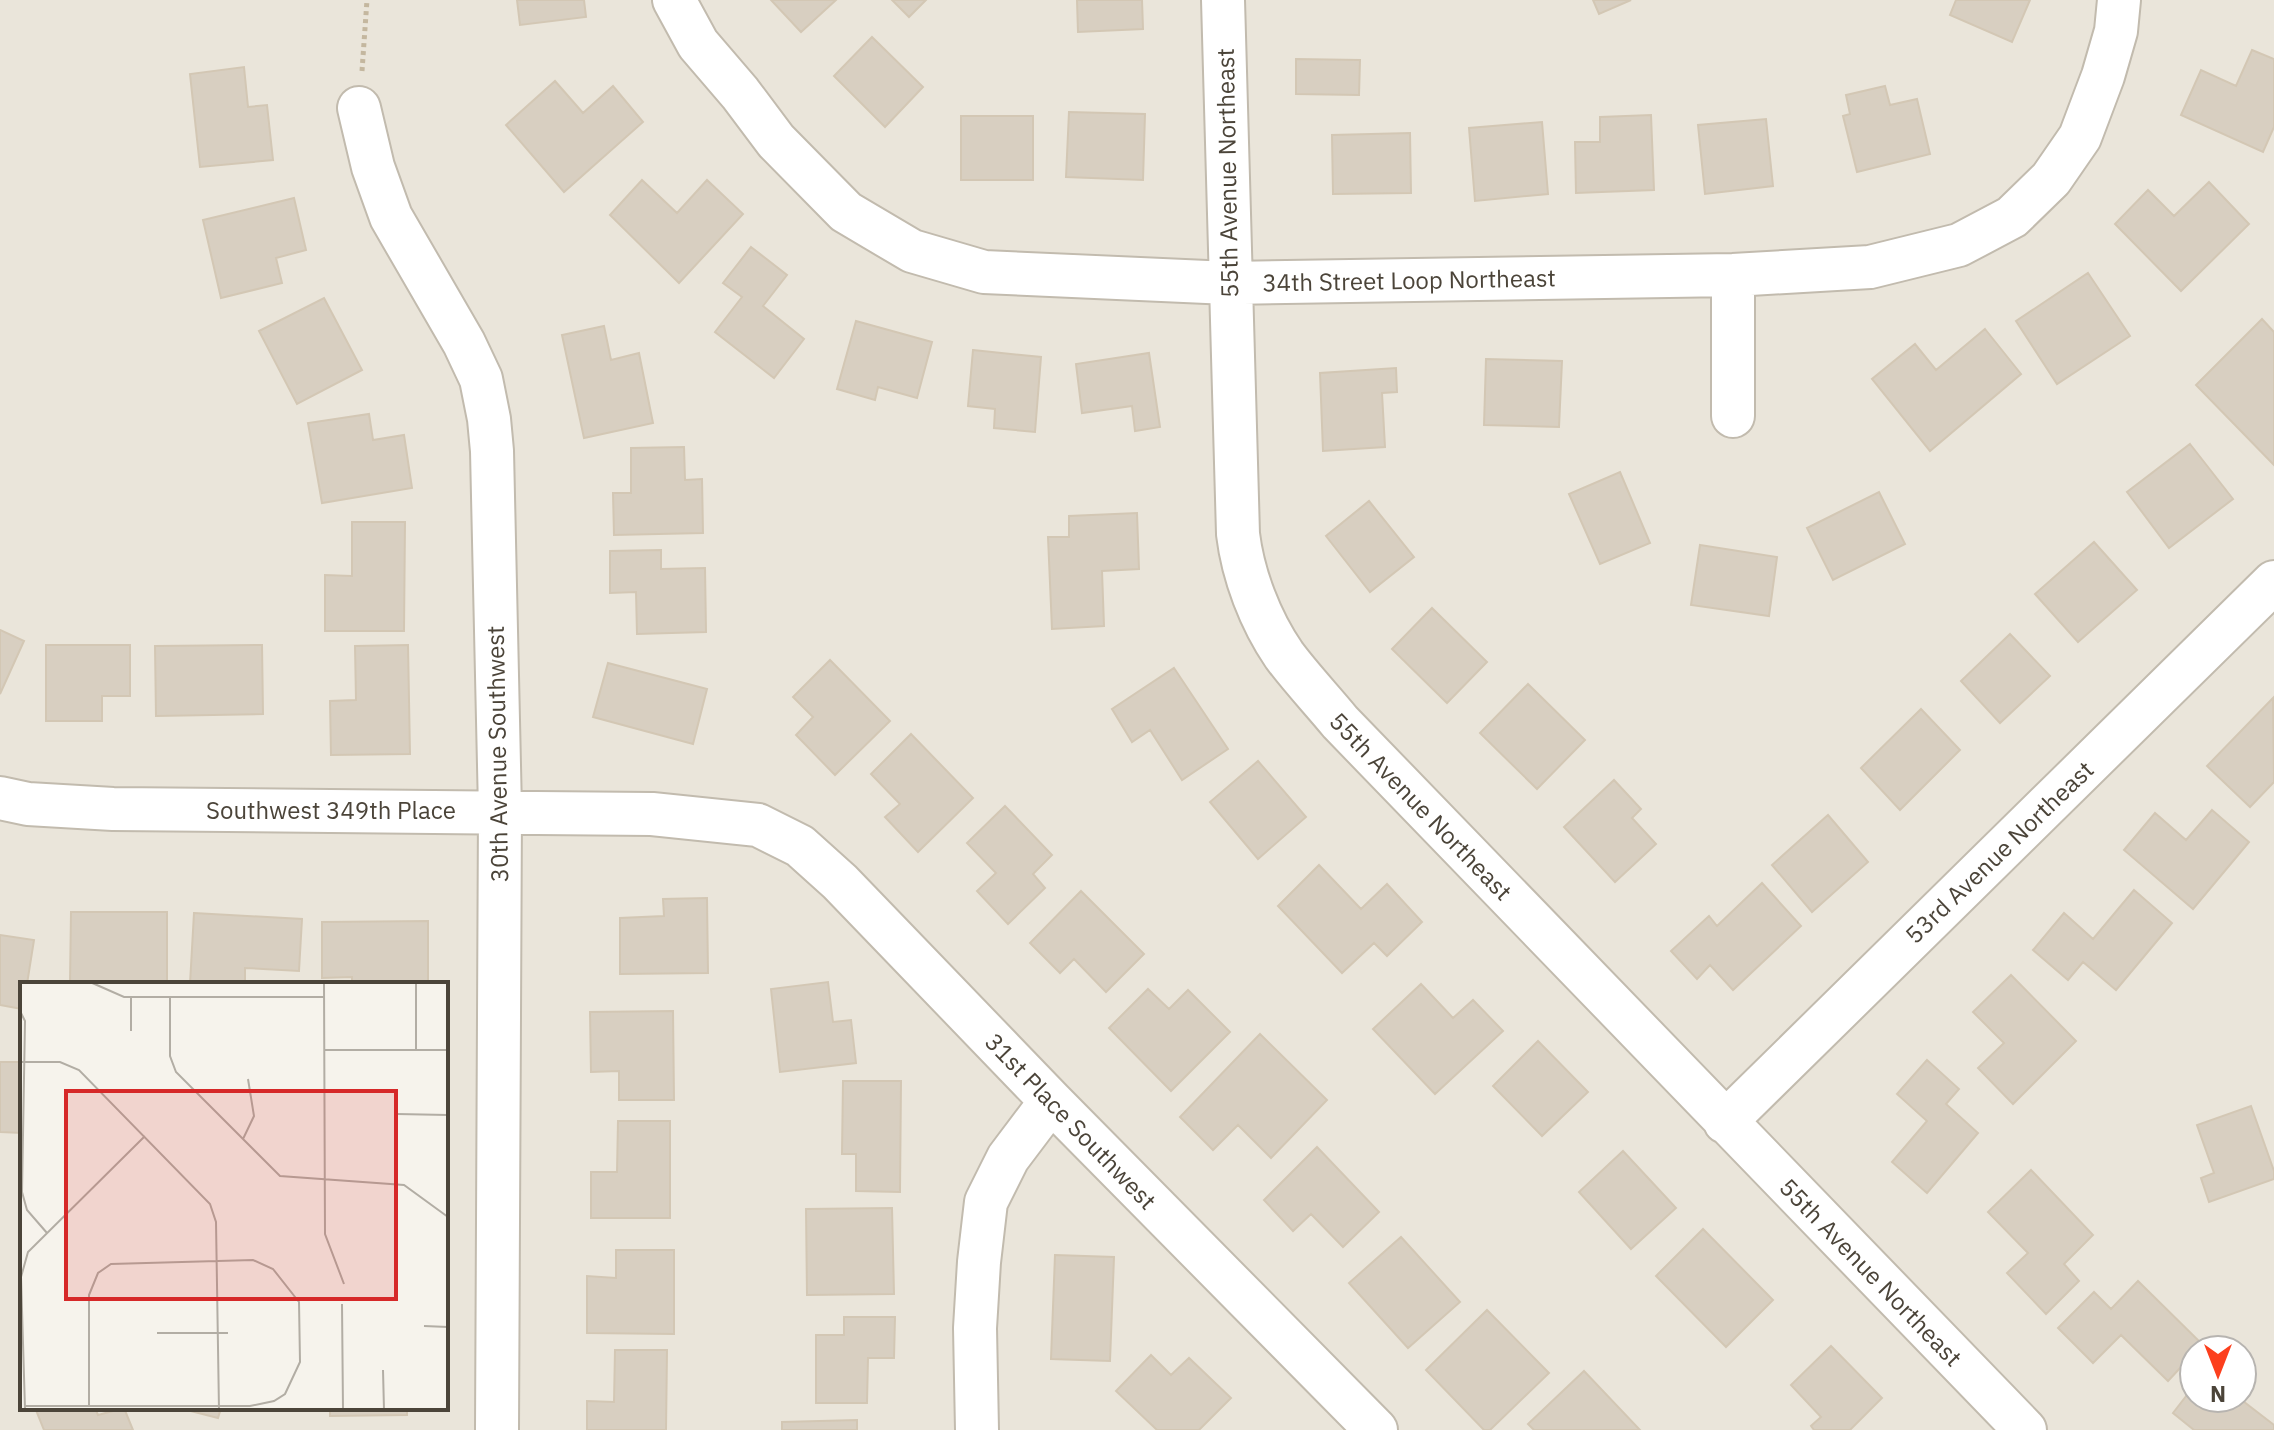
<svg xmlns="http://www.w3.org/2000/svg" width="2274" height="1430" font-family="'IBM Plex Sans',sans-serif">
<style>
.residential{fill:#eae5da;fill-rule:evenodd}
.building{fill:#d8cfc1;stroke:#d3c7b4;stroke-width:2}
.lines{fill:none;stroke-linecap:round;stroke-linejoin:round}
.minor-casing{stroke:#c2bbae;stroke-width:46}
.path{stroke:#c4b79f;stroke-width:5;stroke-dasharray:4 4;stroke-linecap:butt}
.minor{stroke:#fff;stroke-width:42}
.labels{text-anchor:middle;dominant-baseline:central;stroke-width:7;stroke-linejoin:round;paint-order:stroke}
.street-label{font-size:24px;fill:#4b4439;stroke:#fff}
.inset-road{fill:none;stroke:#b2ada4;stroke-width:2}
.view{fill:#d62828;fill-opacity:0.15;stroke:#d62828;stroke-width:4}
.inset-edge{fill:none;stroke:#4b4439;stroke-width:4}
</style>
<rect width="100%" height="100%" fill="#f6f3ec"/>
<path class="residential" d="M0,0H2274V1430H0ZM22,984H446V1408H22ZM2194,1350H2242V1398H2194Z"/>
<path class="building" d="M517,0H584L586,17L520,25Z
M771,0H836L801,32Z
M892,0H926L909,17Z
M1077,0H1142L1143,29L1078,32Z
M1593,0H1631L1599,14Z
M1956,0H2030L2012,42L1950,15Z
M872,37L923,87L885,127L834,76Z
M2252,50L2274,59V127L2263,152L2181,115L2201,70L2236,86Z
M1296,59L1360,60L1359,95L1296,94Z
M244,67L248,107L267,105L273,160L200,167L190,74Z
M555,81L583,113L613,86L643,122L564,192L506,125Z
M1885,86L1890,105L1917,99L1930,154L1857,172L1843,116L1850,114L1846,95Z
M1069,112L1145,114L1143,180L1066,177Z
M1651,115L1654,190L1576,193L1575,142H1600V117Z
M961,116H1033V180H961Z
M1766,119L1773,186L1705,194L1698,125Z
M1542,122L1548,194L1475,201L1469,128Z
M1410,133L1411,193L1333,194L1332,135Z
M642,180L677,213L707,180L743,214L679,283L610,215Z
M2209,182L2249,224L2181,291L2115,224L2148,190L2174,216Z
M294,198L306,250L276,258L282,283L221,298L203,220Z
M751,247L787,275L763,306L804,339L774,378L715,332L742,297L723,283Z
M2088,273L2130,336L2057,384L2016,321Z
M324,298L362,370L297,404L259,331Z
M2262,319L2274,332V465L2196,385Z
M856,321L932,342L917,398L878,387L875,400L837,389Z
M604,326L611,360L639,353L653,423L584,438L562,335Z
M1985,329L2021,374L1930,451L1872,379L1915,344L1936,370Z
M973,350L1041,357L1035,432L994,428L995,409L968,406Z
M1149,353L1160,427L1135,431L1132,406L1082,413L1076,364Z
M1486,359L1562,361L1559,427L1484,425Z
M1396,368L1397,392L1382,393L1385,447L1323,451L1320,373Z
M369,414L373,440L404,435L412,488L322,503L308,423Z
M2190,444L2233,499L2169,548L2127,492Z
M684,447L685,480L702,479L703,533L614,535L613,493H631V448Z
M1620,472L1650,543L1600,564L1569,494Z
M1879,492L1905,544L1833,580L1807,528Z
M1369,501L1414,557L1370,592L1326,536Z
M1137,513L1139,569L1102,571L1104,626L1052,629L1048,537H1069V516Z
M352,522H405L404,631H325V575L352,576Z
M2094,542L2137,590L2078,642L2035,594Z
M1700,545L1777,557L1769,616L1691,605Z
M661,550V569L705,568L706,632L637,634L636,592L610,593V551Z
M1432,608L1487,662L1447,703L1392,649Z
M0,630L24,641L0,694Z
M2010,634L2050,676L2000,723L1961,681Z
M46,645H130V696H102V721H46Z
M262,645L263,714L156,716L155,646Z
M408,645L410,754L331,755L330,701L356,700L355,646Z
M830,660L890,721L835,775L796,735L813,717L793,697Z
M608,663L707,689L693,744L593,717Z
M1174,668L1228,749L1182,780L1150,730L1132,742L1112,709Z
M1528,684L1585,740L1537,789L1480,733Z
M2273,698L2274,782L2250,807L2207,766Z
M1921,709L1960,750L1900,810L1861,768Z
M911,734L973,798L918,852L885,817L900,804L871,774Z
M1258,761L1306,817L1258,859L1210,802Z
M1614,780L1641,809L1632,818L1656,844L1615,882L1564,827Z
M1005,806L1052,855L1033,874L1045,888L1008,924L977,891L996,873L967,843Z
M2212,810L2249,842L2193,909L2124,850L2155,813L2186,840Z
M1828,815L1868,862L1812,912L1772,865Z
M1319,865L1361,909L1387,884L1422,922L1387,956L1374,943L1342,973L1278,906Z
M1762,883L1801,926L1733,990L1710,965L1697,979L1671,951L1709,916L1717,926Z
M2134,890L2172,923L2116,990L2083,962L2068,980L2033,950L2064,913L2093,939Z
M1081,891L1144,954L1106,992L1074,959L1060,973L1030,943Z
M707,898L708,973L620,974V918L664,916L663,899Z
M71,912H167V984H70Z
M194,913L302,919L299,971L245,968V984H190Z
M428,921V984H352V977L322,978V922Z
M0,935L34,940L27,984H22V1009L0,1005Z
M2011,975L2076,1041L2013,1104L1978,1068L2004,1043L1973,1012Z
M828,982L833,1022L851,1020L856,1063L780,1072L771,989Z
M1421,984L1453,1018L1473,1000L1503,1031L1435,1094L1373,1029Z
M1148,989L1169,1009L1188,990L1230,1032L1171,1091L1109,1028Z
M673,1011L674,1100H619V1071L591,1072L590,1012Z
M1260,1034L1327,1100L1271,1158L1238,1125L1213,1150L1180,1117Z
M1538,1041L1588,1092L1542,1136L1493,1086Z
M1927,1060L1959,1089L1946,1104L1978,1133L1927,1193L1892,1162L1927,1121L1897,1094Z
M0,1062H22V1133L0,1132Z
M843,1081H901L900,1192L856,1191V1154H842Z
M2251,1106L2274,1171V1179L2209,1202L2201,1178L2214,1173L2197,1125Z
M618,1121H670V1218H591V1172H617Z
M1317,1147L1379,1212L1343,1247L1311,1214L1293,1231L1264,1200Z
M1623,1151L1676,1208L1631,1249L1579,1192Z
M2031,1170L2093,1235L2064,1264L2079,1281L2046,1314L2007,1273L2028,1253L1988,1212Z
M892,1208L894,1294L807,1295L806,1209Z
M1703,1229L1773,1300L1726,1347L1656,1276Z
M1401,1237L1460,1302L1408,1348L1349,1283Z
M616,1250H674V1334L587,1333V1276L616,1278Z
M1055,1255L1114,1257L1110,1361L1051,1359Z
M2138,1281L2203,1345L2194,1350V1353L2168,1381L2121,1335L2093,1363L2058,1328L2094,1292L2111,1309Z
M1487,1310L1549,1373L1490,1430H1484L1426,1370Z
M844,1317H895L894,1358H868L867,1403H816V1335H844Z
M1831,1346L1882,1398L1850,1430H1814L1811,1426L1821,1417L1791,1385Z
M615,1350H667L666,1430H587V1401L614,1402Z
M1151,1355L1171,1375L1189,1358L1231,1398L1199,1430H1157L1116,1391Z
M1584,1371L1640,1430H1534L1528,1424Z
M2194,1386V1398H2239L2274,1425V1430H2194L2173,1413Z
M42,1408H95L98,1415L124,1408L133,1430H44L36,1410Z
M179,1408H221L218,1418Z
M330,1408H407V1415L330,1416Z
M857,1420V1430H782V1422Z"/>
<g class="lines">
<g class="minor-casing">
<path id="minor" d="M674,0L698,44L740,93L776,141L846,212L912,251L984,272L1229,283L1733,275L1870,267L1959,245L2012,217L2051,179L2080,137L2103,76L2116,31L2119,0
M1223,0L1238,534C1243,575 1260,620 1284,655C1301,678 1322,700 1340,722L2025,1430
M359,108L373,167L391,217L464,343L481,379L489,419L492,451L500,810L497,1430
M1733,275V416
M0,798L28,804L113,809L652,814L758,825L800,846L840,882L1051,1101L1376,1430
M1725,1122L2274,582
M977,1430L975,1328L979,1262L986,1202L1008,1158L1051,1101"/>
</g>
<path class="path" d="M362,71L367,0"/>
<use href="#minor" class="minor"/>
</g>
<g class="labels">
<g class="street-label">
<text transform="translate(1227 173) rotate(-91)">55th Avenue Northeast</text>
<text transform="translate(1409 280) rotate(-1)">34th Street Loop Northeast</text>
<text transform="translate(497 754) rotate(-91)">30th Avenue Southwest</text>
<text transform="translate(1421 806) rotate(46)">55th Avenue Northeast</text>
<text x="331" y="810">Southwest 349th Place</text>
<text transform="translate(1999 852) rotate(-44)">53rd Avenue Northeast</text>
<text transform="translate(1071 1121) rotate(46)">31st Place Southwest</text>
<text transform="translate(1871 1272) rotate(46)">55th Avenue Northeast</text>
</g>
</g>
<g transform="translate(20 982)">
<rect width="428" height="428" fill="#f6f3ec"/>
<path class="inset-road" d="M70,0L104,15H304M304,0L305,252L324,302M150,15V74L156,90L260,194L384,203L428,235M0,29L5,39L2,210L7,228L27,251M111,49V15M304,68H428M396,68V0M1,80H40L59,88L190,222L196,240L199,428M377,132L428,133M223,157L234,134L228,97M322,322L323,428M404,344L428,345M137,351H208M363,388L364,428M5,424H230L254,419L265,412L280,380L279,320L253,287L233,278L91,282L78,291L69,313V423M5,427L1,295L8,270L125,154"/>
<path class="view" d="M46,109H376V317H46Z"/>
<rect width="428" height="428" class="inset-edge"/>
</g>
<g transform="translate(2218 1374) rotate(180)"><circle r="38" fill="#ffffff" stroke="#b7b4b0" stroke-width="2"/>
<path d="M0-6L14 30L0 20L-14 30Z" fill="#fc3f1d"/>
<text y="-12" font-size="22" font-weight="bold" text-anchor="middle" fill="#4b4439">N</text>
</g>
</svg>
